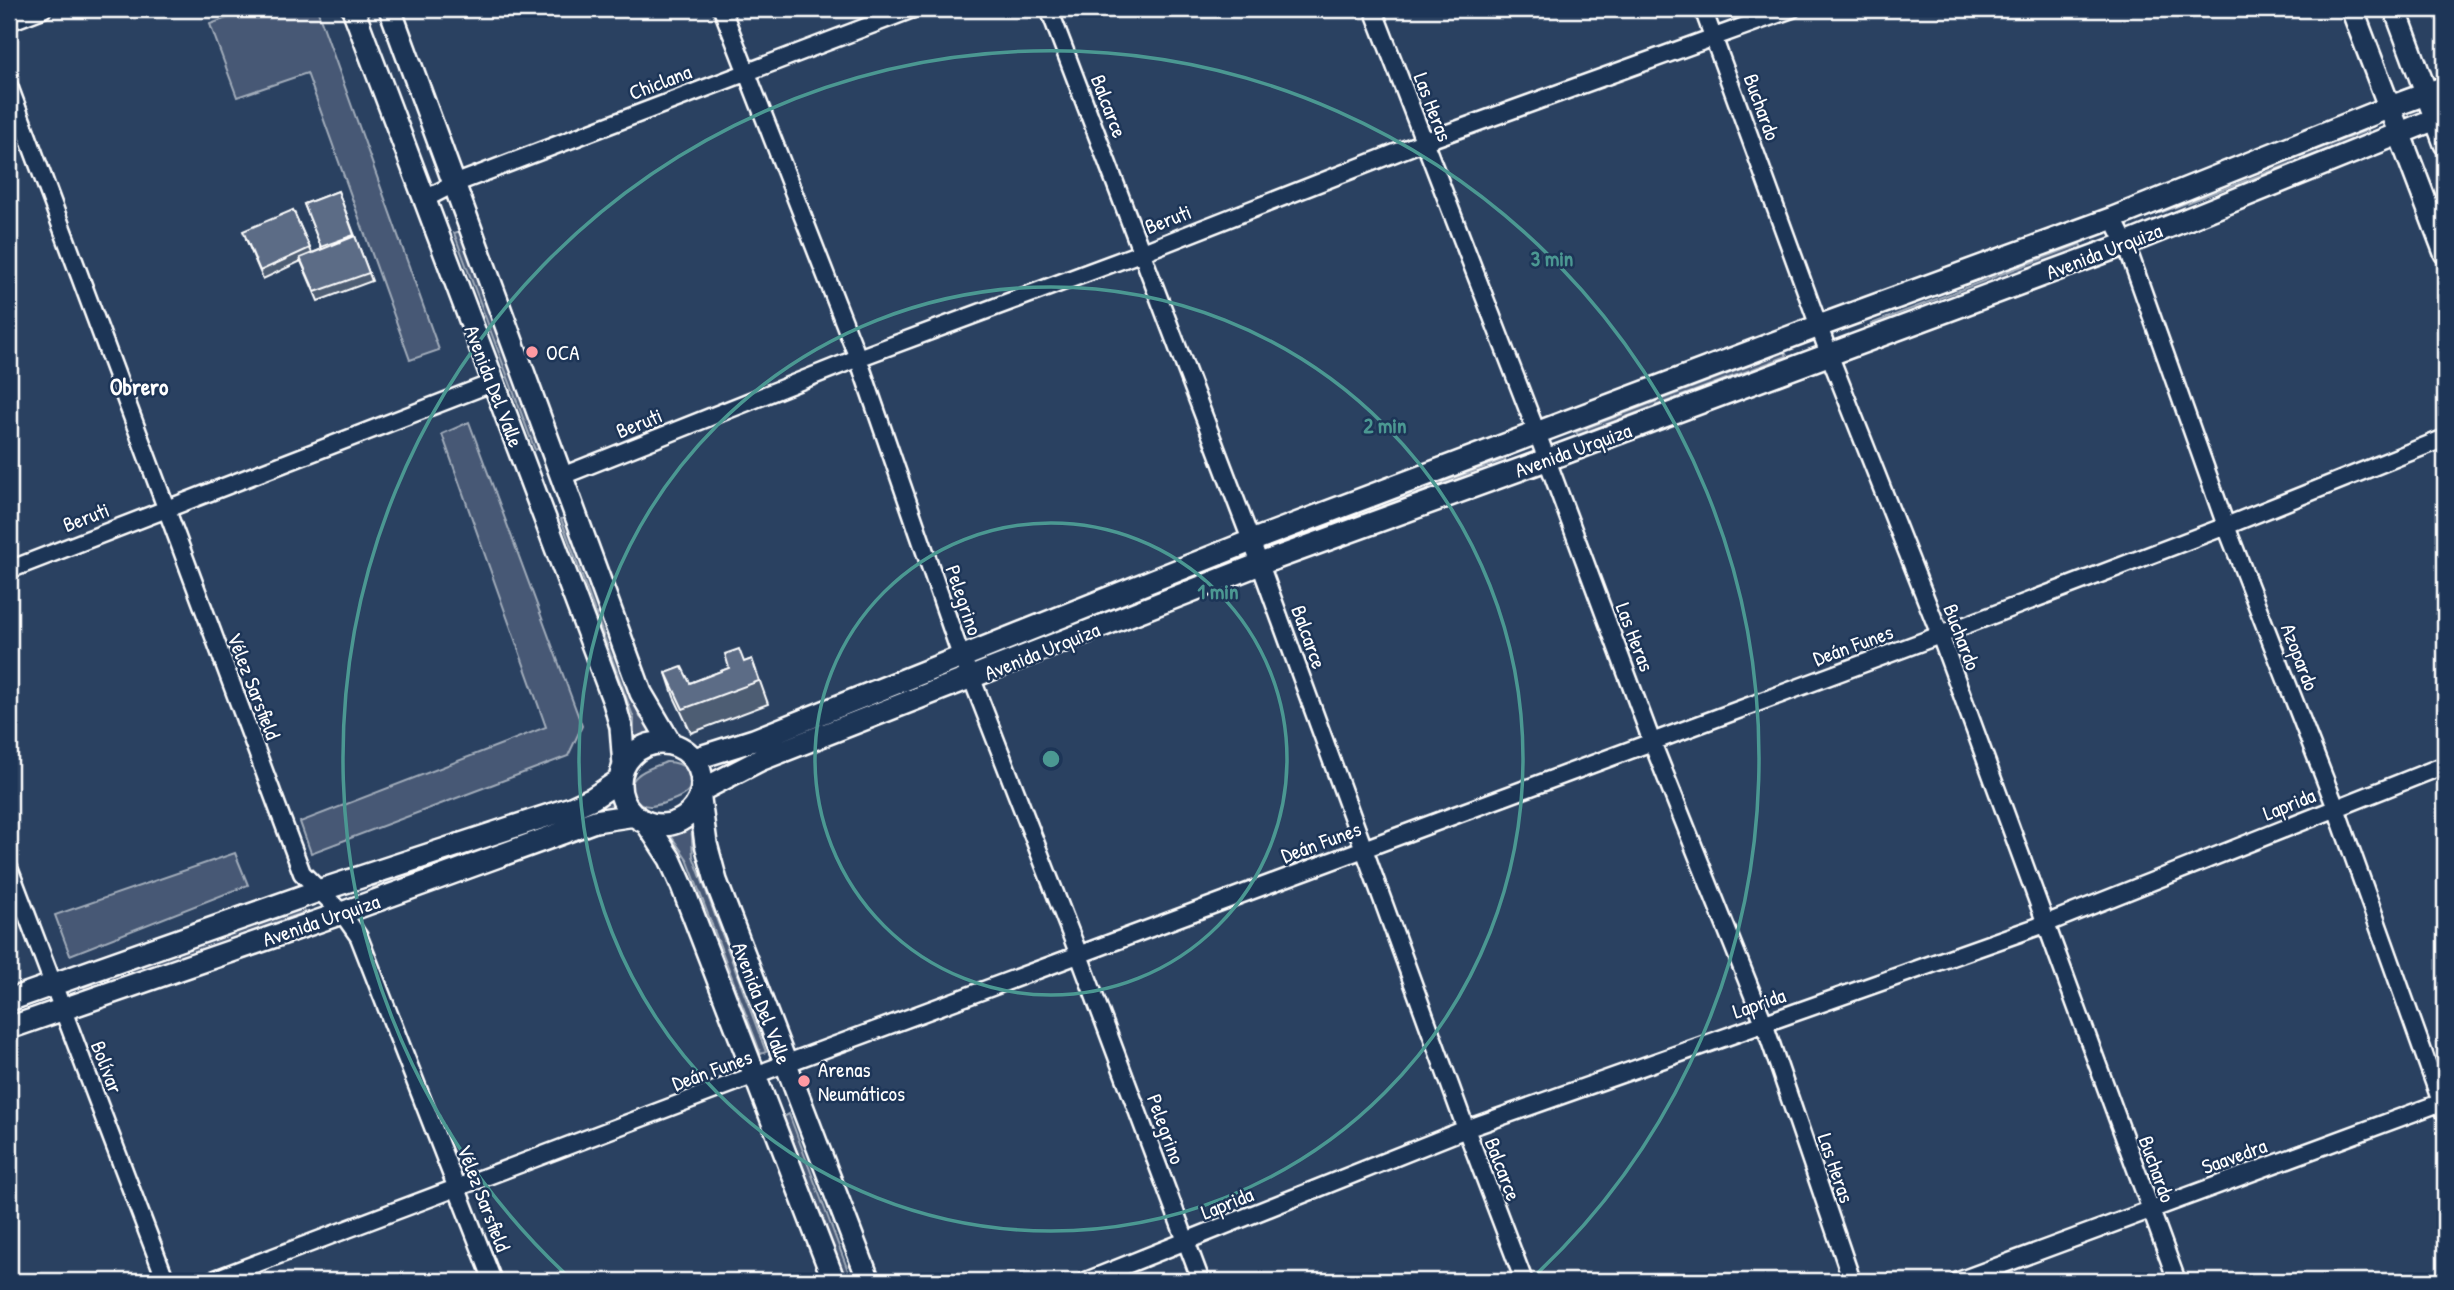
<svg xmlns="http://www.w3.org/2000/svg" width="2454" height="1290" font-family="'Patrick Hand',sans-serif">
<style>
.green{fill:#465975;stroke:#a2acba;stroke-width:2}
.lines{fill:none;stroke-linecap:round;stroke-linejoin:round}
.minor-casing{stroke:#fff;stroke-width:21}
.secondary-casing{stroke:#fff;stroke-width:26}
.minor{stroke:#1d3557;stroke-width:16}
.secondary{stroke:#1d3557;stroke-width:21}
.wall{fill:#4e5d73;stroke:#fff;stroke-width:2}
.building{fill:#5b6c86;stroke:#fff;stroke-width:2}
.ring{fill:none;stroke:#4b9892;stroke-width:3.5}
.poi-dot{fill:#ff9aa2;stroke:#1d3557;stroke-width:2.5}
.labels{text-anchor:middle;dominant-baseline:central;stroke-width:5;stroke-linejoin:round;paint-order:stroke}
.street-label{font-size:21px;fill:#fff;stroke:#1d3557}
.poi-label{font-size:21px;fill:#fff;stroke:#1d3557;text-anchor:start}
.neighbourhood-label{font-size:23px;font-weight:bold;fill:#fff;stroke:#1d3557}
.centre{fill:#4b9892;stroke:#1d3557;stroke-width:3.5}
.ring-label{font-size:21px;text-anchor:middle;font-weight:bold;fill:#4b9892;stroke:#1d3557;stroke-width:5;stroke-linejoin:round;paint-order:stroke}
</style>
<rect width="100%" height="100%" fill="#2a4161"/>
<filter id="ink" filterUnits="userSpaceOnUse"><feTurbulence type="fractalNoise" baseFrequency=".0143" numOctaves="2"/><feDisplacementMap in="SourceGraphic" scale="14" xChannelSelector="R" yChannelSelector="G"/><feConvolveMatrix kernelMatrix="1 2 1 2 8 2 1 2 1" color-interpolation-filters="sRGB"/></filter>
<g filter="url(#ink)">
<path class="green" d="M252,9H317L439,350L410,360L307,73L237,97L210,24Z
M2368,130L2369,134L2160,213L2159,210Z
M460,231L540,448L535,450L454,233Z
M2080,244L2082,248L1872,328L1871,324Z
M1785,352L1787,356L1578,435L1576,432Z
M469,422L582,726L568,756L311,853L300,822L546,727L442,434Z
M1505,459L1506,463L1297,543L1296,539Z
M567,517L640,717L658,736L644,740L634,746V719L561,519Z
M666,762C683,761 703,776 687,792C680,799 660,805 651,806C635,807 624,787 637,776C644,769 657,766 666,762Z
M613,791L620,809L375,893L373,887L591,806Z
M691,822L693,856L766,1052L761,1054L687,859L667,830L682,828Z
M235,853L248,885L70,955L55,915Z
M302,906L305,912L87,992L84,987Z
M789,1114L852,1281H846L784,1117Z"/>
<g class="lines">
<g class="minor-casing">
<path id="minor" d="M722,9L858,358L961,656L972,679L1079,955L1201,1281
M1049,9L1260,564L1466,1129L1524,1281
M1373,9L1537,433L1652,742L1764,1023L1852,1281
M1703,9L1829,354L1940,635L2177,1281
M9,22L43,9
M9,86L302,873L342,913L359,937L493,1281
M425,199L454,184L913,9
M2113,218L2126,244L2226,526L2336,808L2445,1113
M562,476L858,358L1143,252L1423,142L1792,9
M9,570L492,383
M9,868L166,1281
M210,1281L755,1075L1940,635L2226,526L2445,438
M1086,1281L1466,1129L2045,924L2445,765
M1958,1281L2445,1101"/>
</g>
<g class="secondary-casing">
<path id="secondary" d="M353,9L614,702L621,727L624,766
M390,9L641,693L671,744
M2352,9L2445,253
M2395,9L2445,144
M620 784a41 41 0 1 1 82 0a41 41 0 1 1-82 0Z
M694,759L754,740L1251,541L1819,326L2113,218L2390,107L2445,87
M702,790L760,760L1260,564L1546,460L2126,244L2445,115
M700,799L706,844L716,881L869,1281
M646,822L670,859L682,886L834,1281
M9,1000L318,891L571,808L593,798L620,780
M9,1028L342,913L595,821L635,815"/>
</g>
<use href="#minor" class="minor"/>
<use href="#secondary" class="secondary"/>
</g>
<path class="wall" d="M338,191L372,281L318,301L301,261L263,279L246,239L293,210L312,253L322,249L304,204Z
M752,659L768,704L691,733L674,697L666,673L690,683Z"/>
<path class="building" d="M338,191L354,235L321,247L304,204Z
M293,210L310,248L260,271L243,231Z
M355,236L369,273L315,292L300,258Z
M739,649L744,662L752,659L759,681L683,709L666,673L682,667L690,683L729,668L725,654Z"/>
</g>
<g class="ring">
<circle cx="1051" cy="759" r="236"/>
<circle cx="1051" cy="759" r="472"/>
<path d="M573 1281A708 708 0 1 1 1529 1281"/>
</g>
<g class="poi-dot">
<circle cx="532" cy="352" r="7"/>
<circle cx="804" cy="1081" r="7"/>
</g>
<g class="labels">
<g class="street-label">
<text transform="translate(660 82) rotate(-21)">Chiclana</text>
<text transform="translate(1109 106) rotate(69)">Balcarce</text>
<text transform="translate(1433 107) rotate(69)">Las Heras</text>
<text transform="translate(1762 107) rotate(70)">Buchardo</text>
<text transform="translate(1168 219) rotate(-21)">Beruti</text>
<text transform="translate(2104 251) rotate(-21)">Avenida Urquiza</text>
<text transform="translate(494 386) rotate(69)">Avenida Del Valle</text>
<text transform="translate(639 423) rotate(-22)">Beruti</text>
<text transform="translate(1573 450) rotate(-20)">Avenida Urquiza</text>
<text transform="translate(86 517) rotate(-21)">Beruti</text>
<text transform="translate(964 600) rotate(71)">Pelegrino</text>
<text transform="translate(1309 637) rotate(70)">Balcarce</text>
<text transform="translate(1635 637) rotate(69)">Las Heras</text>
<text transform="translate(1962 637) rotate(69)">Buchardo</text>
<text transform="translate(1853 645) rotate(-20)">Deán Funes</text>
<text transform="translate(1042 651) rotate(-22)">Avenida Urquiza</text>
<text transform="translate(2300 657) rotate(69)">Azopardo</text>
<text transform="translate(254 686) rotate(69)">Vélez Sarsfield</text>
<text transform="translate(2289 804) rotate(-22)">Laprida</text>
<text transform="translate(1321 842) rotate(-20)">Deán Funes</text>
<text transform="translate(321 920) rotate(-19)">Avenida Urquiza</text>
<text transform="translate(762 1003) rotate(69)">Avenida Del Valle</text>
<text transform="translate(1759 1003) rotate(-19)">Laprida</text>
<text transform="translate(107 1067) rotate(69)">Bolívar</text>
<text transform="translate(712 1070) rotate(-20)">Deán Funes</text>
<text transform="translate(1166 1129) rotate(70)">Pelegrino</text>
<text transform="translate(2234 1156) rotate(-20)">Saavedra</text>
<text transform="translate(1836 1168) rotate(71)">Las Heras</text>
<text transform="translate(1503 1169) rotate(69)">Balcarce</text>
<text transform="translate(2157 1169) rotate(70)">Buchardo</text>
<text transform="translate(484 1198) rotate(69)">Vélez Sarsfield</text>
<text transform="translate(1227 1203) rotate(-22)">Laprida</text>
</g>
<g class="poi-label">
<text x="546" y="352">OCA</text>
<text x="818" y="1069">Arenas<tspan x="818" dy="24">Neumáticos</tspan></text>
</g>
<g class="neighbourhood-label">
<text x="139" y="386">Obrero</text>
</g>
</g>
<circle cx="1051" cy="759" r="10" class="centre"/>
<g class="ring-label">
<text x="1552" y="266">3 min</text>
<text x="1385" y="433">2 min</text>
<text x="1218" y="599">1 min</text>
</g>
<rect width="2454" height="1290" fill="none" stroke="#1d3557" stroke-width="35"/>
<rect x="18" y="18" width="2419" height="1255" fill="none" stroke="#fff" stroke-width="2.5" filter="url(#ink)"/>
</svg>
